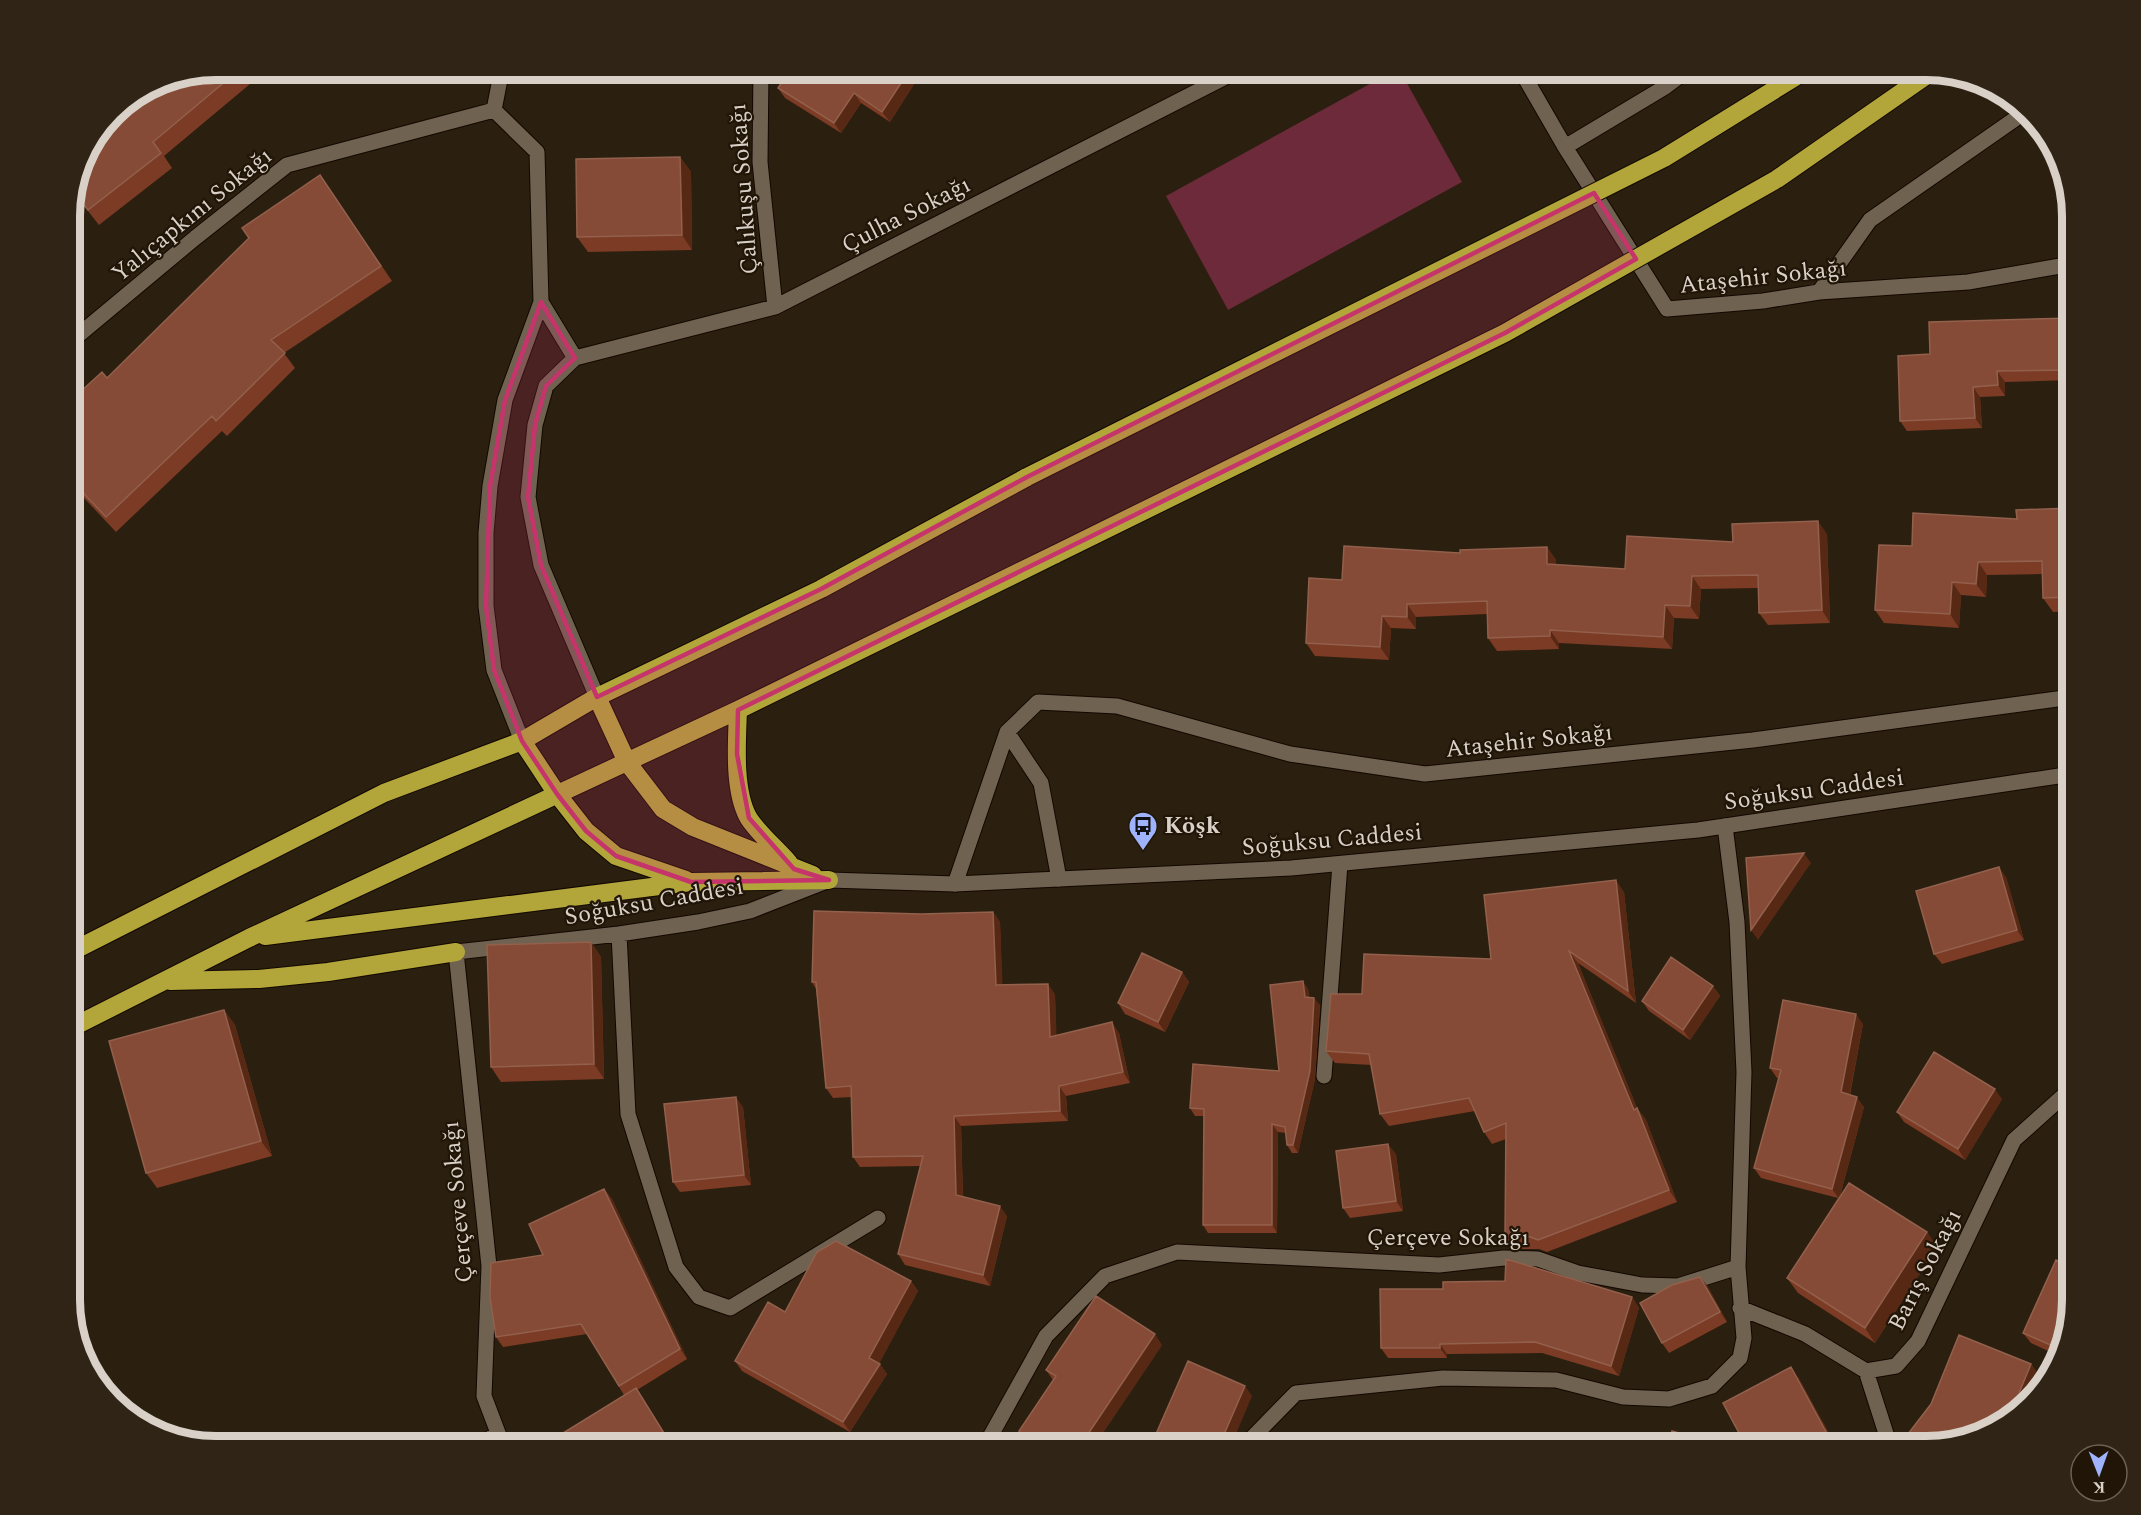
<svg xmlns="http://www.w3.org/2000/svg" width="2141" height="1515" font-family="Spectral,serif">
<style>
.green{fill:#6c2a3a}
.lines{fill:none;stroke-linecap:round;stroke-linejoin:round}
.street-casing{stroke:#130800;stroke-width:17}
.secondary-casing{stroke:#130800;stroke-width:17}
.highway-casing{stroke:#130800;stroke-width:20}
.street{stroke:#706251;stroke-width:15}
.secondary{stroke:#706251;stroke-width:15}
.highway{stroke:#b2a63b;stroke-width:18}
.highway-bridge-casing{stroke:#130800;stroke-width:20;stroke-linecap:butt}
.highway-bridge{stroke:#b2a63b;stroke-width:18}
.wall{fill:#7b3b24}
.shaded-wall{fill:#572914}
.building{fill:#854b36;stroke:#92604c;stroke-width:1.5}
.marked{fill:#c5346b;fill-opacity:0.2;stroke:#c5346b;stroke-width:4.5;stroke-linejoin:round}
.labels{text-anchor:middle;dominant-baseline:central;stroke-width:4.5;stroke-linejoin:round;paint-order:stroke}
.street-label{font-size:24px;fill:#d9d1c7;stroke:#211507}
.poi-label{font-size:24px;font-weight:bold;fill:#d9d1c7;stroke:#211507;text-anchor:start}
.rim{fill:none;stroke:#d9d1c7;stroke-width:8}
</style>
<rect width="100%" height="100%" fill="#2b1f0f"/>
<path class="green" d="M1397,69H1399L1462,182L1228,310L1166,196Z"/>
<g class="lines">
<g class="street-casing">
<path id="street" d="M502,69L494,110L537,152L541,302L575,358
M761,69L760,162L775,307
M1520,69L1565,147L1667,309L1763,301L1819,292L1968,282L2072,264
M1565,147L1665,87L1689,69
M1819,292L1870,220L2025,112
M69,343L195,238L287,165L494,110
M575,358L775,307L1241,69
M575,358L546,386L535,425L528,497L541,565L597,697
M1007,732L1041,783L1059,879
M522,741L494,670L486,606V533L490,486L505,400L541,302
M955,884L1007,732L1038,702L1117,706L1290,754L1425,774L1753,740L2072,697
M619,934L628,1114L676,1267L699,1297L730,1308L878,1218
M1324,1076L1340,864
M1740,1308L1805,1334L1866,1371L1896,1366L1918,1341L2014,1140L2072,1088
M1866,1371L1890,1446
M479,1446L498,1433
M503,1446L484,1396L489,1266L456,952L619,934L698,922L750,911L824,882
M985,1446L1046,1336L1105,1276L1177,1252L1439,1265L1504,1258L1538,1259L1578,1273L1642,1285L1678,1286L1738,1267L1744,1072L1737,922L1725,826
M1248,1446L1251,1439L1296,1393L1443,1378L1556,1380L1623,1397L1669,1399L1712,1386L1740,1358L1744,1338L1738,1267"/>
</g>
<g class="secondary-casing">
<path id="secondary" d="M829,880L955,884L1291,868L1698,830L2072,774"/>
</g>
<g class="highway-casing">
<path id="highway" d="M597,697L627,762L663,809L693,827L813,875
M738,710C737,741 733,789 748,817C756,831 778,850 789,863
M522,741L557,794L586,831L616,856L686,880
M265,936L691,882L829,880
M69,953L384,793L522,741L597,697L821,589L1027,477
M170,981L259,979L328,972L456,952
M69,1029L249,938L738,710L1056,554"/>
</g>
<use href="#street" class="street"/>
<use href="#secondary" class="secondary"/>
<use href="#highway" class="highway"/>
<g class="highway-bridge-casing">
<path id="highway-bridge" d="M1027,477L1664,158L1808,69
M1056,554L1505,333L1777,179L1934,70"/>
</g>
<use href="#highway-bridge" class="highway-bridge"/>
</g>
<path class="wall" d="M215,69H268L164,156L172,168L99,225L73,192L84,151Z
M916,81L890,122L861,103L841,133L785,98L778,88Z
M680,157L691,172L692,250L588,252L577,237Z
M320,175L392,281L284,353L295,368L227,436L222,431L116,532L69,482V402L107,378Z
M2072,318V380L2005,382V396L1980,397L1982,428L1907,431L1900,421L1930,354Z
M2072,508V611L2053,612L2043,598L2042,574L1987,575L1986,597L1961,595L1959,628L1884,623L1875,610L1912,546L2017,519Z
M1827,534L1830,623L1768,625L1759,613L1758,588L1701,589L1699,619L1674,618L1672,649L1559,643V649L1497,651L1488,638L1487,614L1416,617V629L1391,628L1389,660L1315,656L1306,643L1342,580L1460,553L1547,547L1556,560V565L1625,569L1733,542Z
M2006,877L2024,940L1942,964L1934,954Z
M1624,892L1636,1003L1578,963L1637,1108L1646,1120L1677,1202L1547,1252L1539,1249H1513L1505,1236L1506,1139L1492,1144L1484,1132L1475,1111L1389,1126L1380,1114L1372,1065L1335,1063L1326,1051L1362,994L1491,959Z
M993,912L1000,922L1002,985L1055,994L1056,1035L1119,1033L1130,1083L1066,1096L1068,1121L961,1126L963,1196L1007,1216L990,1286L905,1265L898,1254L920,1166L860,1167L853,1157L852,1097L833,1098L826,1088L816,989L812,982L921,914Z
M591,942L601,957L604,1079L501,1082L491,1067Z
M1182,972L1189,982L1165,1032L1125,1014L1118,1003Z
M1713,986L1720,996L1690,1040L1649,1011L1642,1001Z
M1308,989L1309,997L1320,1005L1315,1079L1298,1153H1292L1287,1145L1286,1133L1278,1132L1277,1233H1208L1203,1225L1204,1116H1195L1190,1108L1279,1071Z
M224,1010L235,1025L272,1156L157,1188L146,1173Z
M1863,1024L1850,1095L1864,1107L1840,1196L1927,1232L1937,1247L1875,1343L1798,1293L1787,1278L1838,1198L1761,1178L1754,1168L1779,1079L1777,1078L1770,1068Z
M2002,1099L1965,1160L1904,1122L1897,1112Z
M743,1107L751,1185L680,1192L673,1182Z
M1396,1154L1403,1211L1350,1218L1343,1208Z
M604,1189L612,1199L687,1359L637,1390L673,1446H542L624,1395L587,1334L503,1347L496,1337L543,1255Z
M1700,1277L1708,1287L1727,1322L1669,1353L1662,1343Z
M911,1281L918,1291L879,1363L887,1374L850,1432L742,1371L735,1361L785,1312Z
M1443,1289L1632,1297L1639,1308L1619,1376L1542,1353L1447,1354V1358H1388L1381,1348Z
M2023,1333L2064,1347L2059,1356L2031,1343Z
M1162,1345L1094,1446H1033L1026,1441L1019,1431L1053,1380L1046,1370Z
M2031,1364L2038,1374L2027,1401L1991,1431L1926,1446H1903L1901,1443Z
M1798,1377L1836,1446H1746Z"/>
<path class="shaded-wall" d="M909,71L916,81L890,122L882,112Z
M854,93L861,103L841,133L834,123Z
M680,157L691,172L692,250L682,235Z
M1997,371L2005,382V396L1998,385Z
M1973,387L1980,397L1982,428L1975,418Z
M1818,521L1827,534L1830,623L1822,610Z
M1547,547L1556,560V577L1547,564Z
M1978,562L1987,575L1986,597L1976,584Z
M1692,576L1701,589L1699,619L1690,606Z
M1952,582L1961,595L1959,628L1950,614Z
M1407,604L1416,617V629L1407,617Z
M1665,605L1674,618L1672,649L1663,637Z
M1382,616L1391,628L1389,660L1380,647Z
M1550,630L1559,643V649L1550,636Z
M1804,853L1811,863L1758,940L1751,930Z
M1999,867L2006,877L2024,940L2017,930Z
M1616,880L1624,892L1636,1003L1628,991Z
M993,912L1000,922L1003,996L996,985Z
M591,942L601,957L604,1079L594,1064Z
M1569,951L1578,963L1637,1108L1646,1120L1677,1202L1669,1190L1634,1110Z
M1182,972L1189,982L1165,1032L1158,1022Z
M1303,981L1308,989L1310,1005L1305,997Z
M1048,984L1055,994L1057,1047L1050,1037Z
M1713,986L1720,996L1690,1040L1683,1030Z
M1314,998L1320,1005L1315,1079L1298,1153L1293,1145Z
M224,1010L235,1025L272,1156L261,1141Z
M1856,1014L1863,1024L1848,1103L1841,1092Z
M1112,1022L1119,1033L1130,1083L1123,1072Z
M1059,1086L1066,1096L1068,1121L1060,1111Z
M1995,1089L2002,1099L1965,1160L1958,1149Z
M736,1097L743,1107L751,1185L744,1175Z
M1857,1097L1864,1107L1839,1199L1832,1189Z
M954,1116L961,1126L963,1205L956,1195Z
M1272,1124L1278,1132L1277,1233L1272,1225Z
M1388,1144L1396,1154L1403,1211L1396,1201Z
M604,1189L612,1199L687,1359L680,1349Z
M1000,1206L1007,1216L990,1286L983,1275Z
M1927,1232L1937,1247L1875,1343L1865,1328Z
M1700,1277L1708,1287L1727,1322L1720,1312Z
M911,1281L918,1291L877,1368L869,1358Z
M1632,1297L1639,1308L1619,1376L1611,1366Z
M1155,1334L1162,1345L1094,1446H1080Z
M1440,1344L1447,1354V1358L1440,1348Z
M880,1364L887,1374L850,1432L843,1422Z
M2031,1364L2038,1374L2027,1401L2010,1415Z
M1791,1367L1798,1377L1836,1446L1831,1441Z
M1245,1386L1252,1396L1231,1446H1219Z
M636,1388L643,1398L673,1446L667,1438Z
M1982,1422L1989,1431L1973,1435Z"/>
<path class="building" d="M215,69H240L153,142L161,153L88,210L73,191L84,151L119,105L160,80Z
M790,69H907L909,71L882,112L854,93L834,123L778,88Z
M680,157L682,235L577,237L576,159Z
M320,175L381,266L271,340L285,353L216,421L212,416L106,517L69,478V402L102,372L107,378L249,238L242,228Z
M2072,318V370L1997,371L1998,385L1973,387L1975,418L1900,421L1898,356L1930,354L1929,322Z
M2072,508V597L2043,598L2042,561L1978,562L1976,584L1952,582L1950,614L1875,610L1879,545L1912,546L1913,513L2017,519L2016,510Z
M1818,521L1822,610L1759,613L1758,575L1692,576L1690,606L1665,605L1663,637L1550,630V636L1488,638L1487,601L1407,604V617L1382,616L1380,647L1306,643L1309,578L1342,580L1344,546L1460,553V550L1547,547V564L1625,569L1627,536L1733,542L1732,524Z
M1804,853L1751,930L1746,858Z
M1999,867L2017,930L1934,954L1916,891Z
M1616,880L1628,991L1569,951L1634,1110L1637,1108L1669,1190L1538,1240L1530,1237L1505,1236L1506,1123L1484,1132L1469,1098L1380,1114L1369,1054L1326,1051L1331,994H1362L1364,954L1491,959L1484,895Z
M814,911L921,914L993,912L996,985L1048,984L1050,1037L1112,1022L1123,1072L1059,1086L1060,1111L954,1116L956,1195L1000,1206L983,1275L898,1254L923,1156L853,1157L851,1086L826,1088L816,982H812Z
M591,942L594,1064L491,1067L487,945Z
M1142,953L1182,972L1158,1022L1118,1003Z
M1671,957L1713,986L1683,1030L1642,1001Z
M1303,981L1305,997L1314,998L1310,1071L1293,1145H1287L1285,1127L1272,1124V1225H1203L1204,1109L1190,1108L1193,1064L1279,1071L1270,985Z
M1783,1000L1856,1014L1841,1092L1857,1097L1832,1189L1754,1168L1781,1070L1770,1068Z
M224,1010L261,1141L146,1173L109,1041Z
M1934,1052L1995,1089L1958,1149L1897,1112Z
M736,1097L744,1175L673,1182L664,1104Z
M1388,1144L1396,1201L1343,1208L1336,1151Z
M1849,1183L1927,1232L1865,1328L1787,1278Z
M604,1189L680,1349L619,1386L581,1324L496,1337L490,1297L491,1263L543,1255L529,1224Z
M836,1241L911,1281L869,1358L880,1364L843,1422L735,1361L768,1302L785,1312L817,1252Z
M1506,1259L1632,1297L1611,1366L1535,1342L1440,1344V1348H1381L1380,1289H1443V1282L1505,1281Z
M2056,1260L2072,1267V1300L2064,1347L2062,1350L2023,1333Z
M1700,1277L1720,1312L1662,1343L1640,1303L1672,1285Z
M1096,1296L1155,1334L1080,1446H1040L1019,1431L1056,1376L1046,1370Z
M1959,1335L2031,1364L2010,1415L1995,1427L1982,1422L1973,1435L1926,1446H1905L1901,1443L1931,1404Z
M1188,1361L1245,1386L1219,1446H1160L1152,1443Z
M1791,1367L1831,1441L1823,1446H1746L1723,1403Z
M636,1388L667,1438L654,1446H542Z
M1672,1431L1720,1445L1667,1446Z
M838,1436L842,1446H803Z
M1385,1444V1446H1372Z"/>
<path class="marked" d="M1594,193L1636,259L1505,333L738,710L737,754L749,818L794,869L829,880L691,882L616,856L586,831L557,794L522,741L494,670L486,606L490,486L505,400L541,302L575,358L546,386L535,425L528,497L541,565L597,697L821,589L1027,477Z"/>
<defs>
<g id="bus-pin" transform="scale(1.5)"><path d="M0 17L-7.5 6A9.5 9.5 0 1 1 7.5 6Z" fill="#9fb3fd" stroke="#211507"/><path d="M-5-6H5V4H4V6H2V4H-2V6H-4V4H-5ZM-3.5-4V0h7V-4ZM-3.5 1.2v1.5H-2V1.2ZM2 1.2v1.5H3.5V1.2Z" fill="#111"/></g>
</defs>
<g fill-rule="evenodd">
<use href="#bus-pin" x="1143" y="826"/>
</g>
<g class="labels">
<g class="street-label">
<text transform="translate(744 189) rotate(-94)">Çalıkuşu Sokağı</text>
<text transform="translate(192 215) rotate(-39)">Yalıçapkını Sokağı</text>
<text transform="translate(906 215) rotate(-27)">Çulha Sokağı</text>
<text transform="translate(1763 277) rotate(-6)">Ataşehir Sokağı</text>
<text transform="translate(1529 741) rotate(-6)">Ataşehir Sokağı</text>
<text transform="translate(1814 790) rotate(-8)">Soğuksu Caddesi</text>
<text transform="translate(1332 840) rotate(-5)">Soğuksu Caddesi</text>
<text transform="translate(654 902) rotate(-10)">Soğuksu Caddesi</text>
<text transform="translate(458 1202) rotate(-95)">Çerçeve Sokağı</text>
<text x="1448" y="1238">Çerçeve Sokağı</text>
<text transform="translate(1925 1270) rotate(-63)">Barış Sokağı</text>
</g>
<g class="poi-label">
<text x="1164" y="826">Köşk</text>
</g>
</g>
<path d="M0 0H2141V1515H0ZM216 80H1926A136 136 0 0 1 2062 216V1300A136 136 0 0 1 1926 1436H216A136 136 0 0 1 80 1300V216A136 136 0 0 1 216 80Z" fill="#302416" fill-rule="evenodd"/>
<path class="rim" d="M216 80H1926A136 136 0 0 1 2062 216V1300A136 136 0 0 1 1926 1436H216A136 136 0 0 1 80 1300V216A136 136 0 0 1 216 80Z"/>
<g transform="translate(2099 1473) rotate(179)"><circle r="28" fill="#211507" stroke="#6b6054" stroke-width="1.5"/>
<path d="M0-4.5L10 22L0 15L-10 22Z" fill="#9fb3fd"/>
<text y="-9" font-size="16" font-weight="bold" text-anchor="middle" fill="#d9d1c7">K</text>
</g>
</svg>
